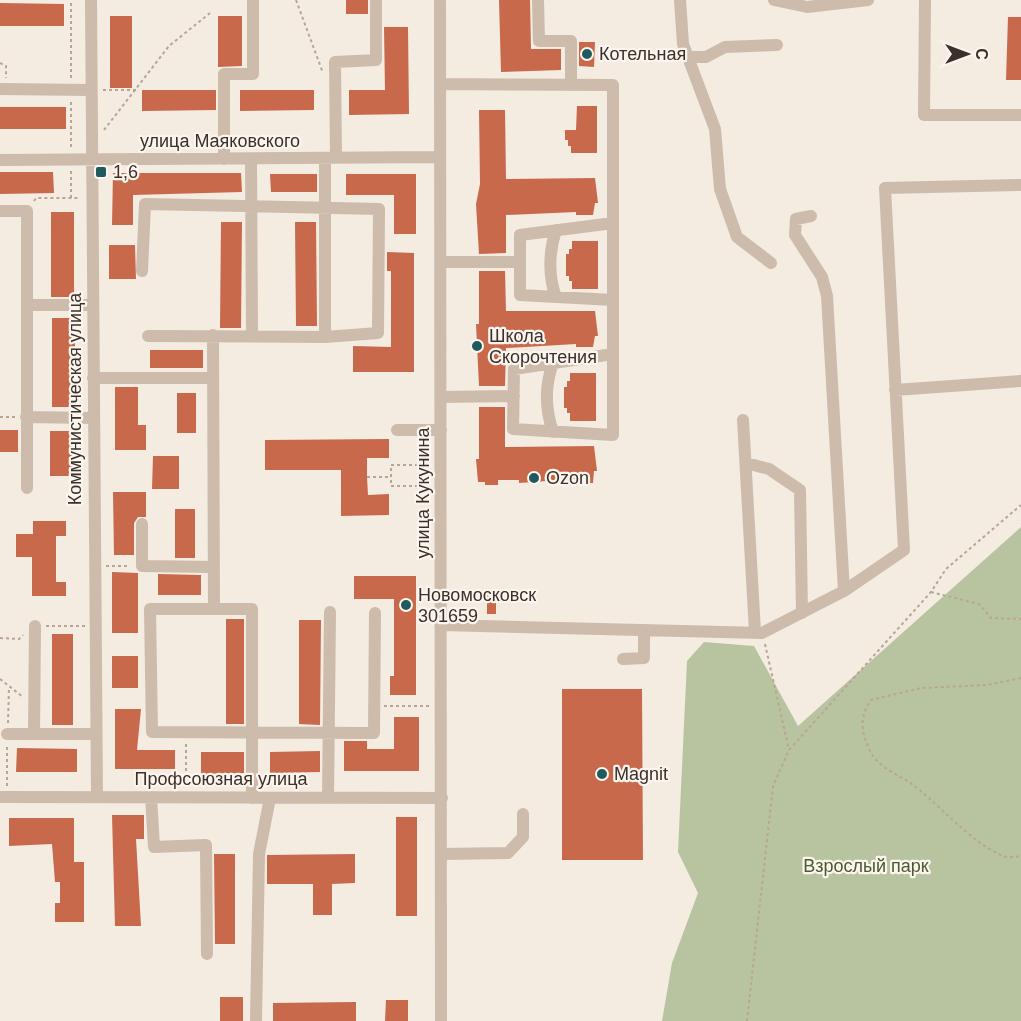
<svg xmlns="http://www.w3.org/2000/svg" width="1021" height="1021" font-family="Helvetica,sans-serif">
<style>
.green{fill:#b8c4a0}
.building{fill:#c8694b}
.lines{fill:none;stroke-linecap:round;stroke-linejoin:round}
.path{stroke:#b9a596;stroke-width:2;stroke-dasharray:3 3;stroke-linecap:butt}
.minor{stroke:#cdbbac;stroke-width:12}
.poi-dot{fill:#1f5a5e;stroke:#fbf5ee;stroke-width:2}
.labels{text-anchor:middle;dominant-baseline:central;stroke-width:4.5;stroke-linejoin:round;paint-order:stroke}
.poi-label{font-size:18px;fill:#3b302b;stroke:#fbf5ee;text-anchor:start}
.street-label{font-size:18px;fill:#3b302b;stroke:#fbf5ee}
.park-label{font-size:18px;fill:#4a5a2e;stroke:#fbf5ee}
</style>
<rect width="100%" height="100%" fill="#f4ebe1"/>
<path class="green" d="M1021,527V1021H662L672,963L698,893L678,852L687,661L704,642L754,646L798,726Z"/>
<path class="building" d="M346,0H368V14H346Z
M499,0H530L531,49H561V70L501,72Z
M0,3L64,4V26H0Z
M110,16H132V88H110Z
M218,16H242V66L218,67Z
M1008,17H1021V80H1006Z
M384,27H408L409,114L349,115V90H385Z
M579,42H595L594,67L579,66Z
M142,90H216V110L142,111Z
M240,90H314V110L240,111Z
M577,106H597V153H571V146H568V140H565V130H576Z
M0,107H66V129H0Z
M479,110H505L506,179L595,178L598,203H595L593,215H576V212L506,215V253L479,254L476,204L480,184Z
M0,172H53L54,193L0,194Z
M113,173H241L242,192L133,195V225H112Z
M270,174H317V192H271Z
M346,174H416V234H394V195H346Z
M51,212H74V297H51Z
M221,222H242L241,328H220Z
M295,222H316L317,326H296Z
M572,241H598V289H572V281H569V276H566V254H569V249H572Z
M109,245H135L136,279H109Z
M387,252L414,253V372H353V346L391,347V271H387Z
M479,271H505L506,311H595L598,336H595L593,347H576V344L506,348L505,386H479L476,324H479Z
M52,318H75V407H52Z
M150,350H203V368H150Z
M570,373H596V421H570V413H567V408H564V387H567V381H570Z
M115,387H138V425H146V450H115Z
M177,393H196V433H177Z
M479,407H505V447L594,446L597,471H594L593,483H575V479L519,483V480H498V485H485V482H478L476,459H479Z
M0,430H18V452H0Z
M50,431H72V476H50Z
M389,439V458H367V477L368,495L389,494V515L341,516V470H265V440Z
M153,456H179V489H152Z
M113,492H146V517H138L134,523V555H114Z
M175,509H195V558H175Z
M33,521H66V536H56V582H66V596H32V557H16V534H33Z
M112,572L138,573V633H112Z
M158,574L201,575V595H158Z
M354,576H416V695H390V676H394V599H354Z
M487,592H496V614H487Z
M226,619H244V724H226Z
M299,620H321L320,725L299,724Z
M52,634H73V725H52Z
M112,656H138V688H112Z
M562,689H642L643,860H562Z
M115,709H141L137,750H175V769H115Z
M394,717H419V771H344V741H367V749H394Z
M17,748L77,749V772H16Z
M320,751V772L270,773V752Z
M201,752H244V773L201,774Z
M112,815H144V839H136L141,926H115Z
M396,817H417V916H396Z
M9,818H74V862H84V922H55V903H60V882H55L52,844L9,846Z
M214,854H235V944H215Z
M355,854V883L332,884V915H313V884H267V855Z
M220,997H243V1021H220Z
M386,1000H408V1021H385Z
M356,1002V1021H273V1003Z"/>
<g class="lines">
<path class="path" d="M296,0L323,73
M0,63L6,66V78
M71,78V0
M103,90H136
M71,102V147
M104,130L169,46L210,13
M71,171V198
M34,201L36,198H80
M0,417H15
M424,465H391V486H424
M367,477H391
M423,519H430
M106,566H130
M931,592L979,604L991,618L1021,619
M46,626H86
M0,638L19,639L23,635
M765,644L789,750
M1021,678L987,685L921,688L871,700C859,717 861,732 870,751C878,767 895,773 909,782C939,803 968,841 1003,856C1008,858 1015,857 1021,856
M0,679L23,697
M384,706H430
M8,723L9,687
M186,744V787
M7,786V744
M747,1021L773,786L789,750L931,592L946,569L1021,505"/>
<path class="minor" d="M91,0L97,797
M440,0L441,1021
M538,0L539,41H571V85
M680,0L683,44L715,129L720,189L737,237L771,263
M774,0L807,7L868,0
M925,0L924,115H1021
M688,57H706L725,47L777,45
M440,84L613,85V435L513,429L514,369L613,354
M0,89L91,90
M336,158L335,62L376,60V0
M224,159V74H253V0
M251,159L252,335
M0,160L440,157
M0,211H27V488
M811,216L796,219L795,235L822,277L827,296L844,591
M613,223L520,235V295L613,300
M441,262H520
M142,271L145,204L379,209L378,333L325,337L148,336
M556,297C548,276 549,251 556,230
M27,305H92
M213,335L214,609H252V798
M325,337V158
M93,378H213
M895,390L1021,381
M441,397L514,396
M26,417L93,418
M743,420L755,632
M397,430H441
M553,432C545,409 545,385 553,363
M746,463L769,469L800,490L802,613
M142,524V566L213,567
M214,609H150L152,732L374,733L375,613
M441,625L762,633L844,591L904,550L885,188L1021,185
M623,659L644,658V630
M7,734H96
M34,734L35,626
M0,797L442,798
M151,797L154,847L206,845L207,954
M328,798L330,612
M442,854L508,853L523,837V814
M256,1021L259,854L270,798"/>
</g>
<g class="poi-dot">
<circle cx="587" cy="54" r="6"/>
<rect x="95" y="166" width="12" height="12" rx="3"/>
<circle cx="477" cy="346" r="6"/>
<circle cx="534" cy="478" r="6"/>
<circle cx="406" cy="605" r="6"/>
<circle cx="602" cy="774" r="6"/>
</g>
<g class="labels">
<g class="poi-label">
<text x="599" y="54">Котельная</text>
<text x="113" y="172">1,6</text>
<text x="489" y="336">Школа<tspan x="489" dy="21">Скорочтения</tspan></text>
<text x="546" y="478">Ozon</text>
<text x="418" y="595">Новомосковск<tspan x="418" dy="21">301659</tspan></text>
<text x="614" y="774">Magnit</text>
</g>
<g class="street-label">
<text x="220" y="141">улица Маяковского</text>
<text transform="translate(75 399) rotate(-90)">Коммунистическая улица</text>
<text transform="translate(423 493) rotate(-90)">улица Кукунина</text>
<text x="221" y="779">Профсоюзная улица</text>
</g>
<g class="park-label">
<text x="866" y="866">Взрослый парк</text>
</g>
</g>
<g transform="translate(967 54) rotate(90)" stroke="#fbf5ee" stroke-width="4.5" paint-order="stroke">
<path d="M0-4.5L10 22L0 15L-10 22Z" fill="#3b302b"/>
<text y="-9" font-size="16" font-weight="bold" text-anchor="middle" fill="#3b302b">С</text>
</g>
</svg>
